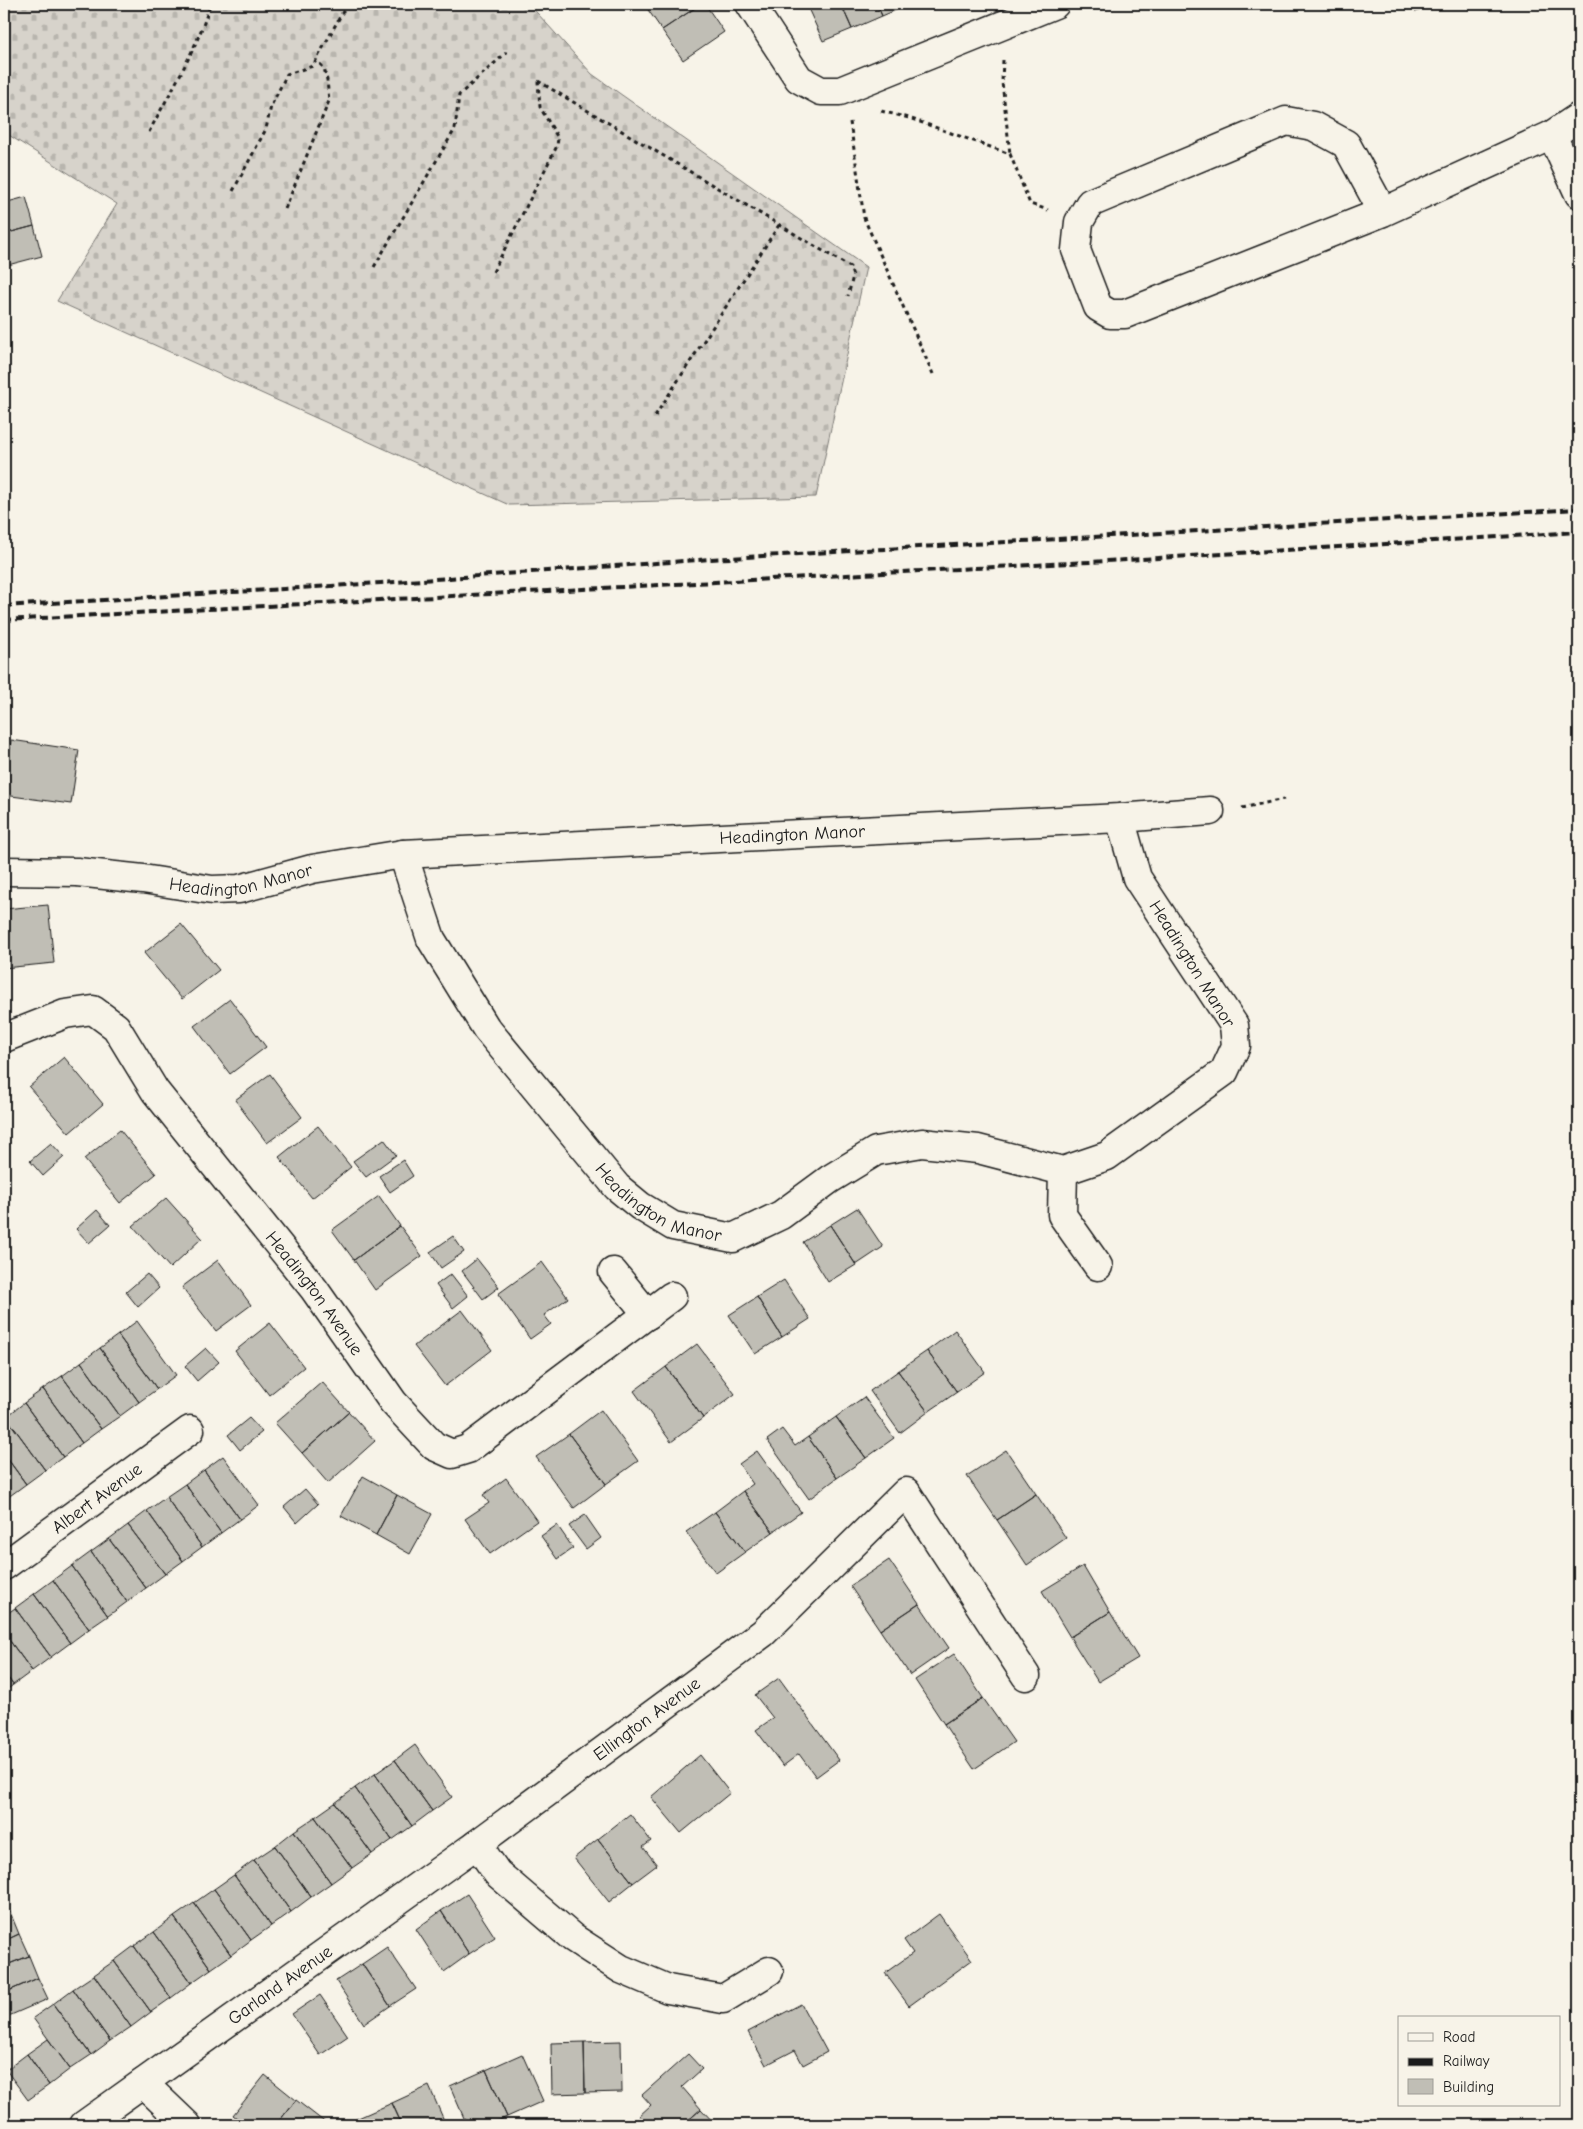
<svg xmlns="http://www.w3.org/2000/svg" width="1583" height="2129" font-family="'Comic Neue',sans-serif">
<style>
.cemetery{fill:url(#cemetery-stones);stroke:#7a7874}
.building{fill:#c0beb5;stroke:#1c1c1c}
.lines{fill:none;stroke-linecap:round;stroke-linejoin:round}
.street-casing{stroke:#1c1c1c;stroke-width:31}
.path{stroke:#1c1c1c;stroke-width:3;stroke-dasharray:4 4;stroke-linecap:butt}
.street{stroke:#f7f3e8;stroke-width:28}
.rail{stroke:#1c1c1c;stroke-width:4;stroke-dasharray:8 4;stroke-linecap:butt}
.labels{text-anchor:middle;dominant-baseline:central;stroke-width:4;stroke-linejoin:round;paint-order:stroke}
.street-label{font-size:18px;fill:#1c1c1c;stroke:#f7f3e8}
</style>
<defs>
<pattern id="cemetery-stones" width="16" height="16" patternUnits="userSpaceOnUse" patternTransform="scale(1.25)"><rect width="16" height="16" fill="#d7d3cb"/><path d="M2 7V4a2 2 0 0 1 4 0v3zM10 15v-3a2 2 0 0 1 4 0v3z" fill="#b8b5ae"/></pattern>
</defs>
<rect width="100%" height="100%" fill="#f7f3e8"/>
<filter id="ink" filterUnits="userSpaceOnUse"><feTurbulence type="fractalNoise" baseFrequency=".02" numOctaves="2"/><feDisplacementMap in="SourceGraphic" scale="10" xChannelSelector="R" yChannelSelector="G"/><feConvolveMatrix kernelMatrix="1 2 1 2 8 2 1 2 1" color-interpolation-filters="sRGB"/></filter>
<g filter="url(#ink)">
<path class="cemetery" d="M8,4H529L592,74L866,267L816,497L509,505L57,301L117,204L4,132V6Z"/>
<path class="building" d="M644,4H701L662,30Z
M701,4H705L724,32L683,60L662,30Z
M806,4H841L852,29L823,41Z
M841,4H877L882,16L852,29Z
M877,4H910L882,16Z
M26,197L34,226L4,234V203Z
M34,226L42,256L4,266V234Z
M11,740L79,750L71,804L4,795Z
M48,905L54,963L4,968V909Z
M181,924L219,970L182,999L144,953Z
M230,999L266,1047L230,1074L194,1026Z
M64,1057L103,1104L69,1133L29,1087Z
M270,1074L302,1117L267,1143L235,1100Z
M318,1126L351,1167L312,1198L279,1157Z
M120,1130L156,1174L120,1203L84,1159Z
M384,1139L396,1155L366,1177L353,1161Z
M51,1143L64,1157L43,1176L30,1161Z
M403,1160L413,1176L390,1192L379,1176Z
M379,1196L400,1226L354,1260L332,1230Z
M166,1198L202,1238L170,1268L133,1226Z
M857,1208L883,1247L856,1265L830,1225Z
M97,1210L110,1225L89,1243L76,1229Z
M830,1225L856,1265L828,1282L803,1242Z
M400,1226L422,1256L375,1290L354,1260Z
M453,1236L464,1252L441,1268L430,1252Z
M477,1259L499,1287L483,1299L462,1271Z
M218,1260L251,1305L216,1331L182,1287Z
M542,1262L568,1298L544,1315L551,1324L530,1339L498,1294Z
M147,1274L159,1288L138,1307L126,1292Z
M451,1274L468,1296L453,1308L436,1285Z
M784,1280L810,1319L782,1337L757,1297Z
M757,1297L782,1337L755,1354L729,1315Z
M462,1310L492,1350L445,1386L414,1346Z
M137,1321L176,1375L157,1389L118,1335Z
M270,1323L304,1367L269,1395L235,1351Z
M955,1330L985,1372L957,1392L927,1351Z
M118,1335L157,1389L139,1402L100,1348Z
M697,1344L735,1394L703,1418L666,1367Z
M100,1348L139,1402L120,1416L81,1362Z
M206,1348L219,1362L197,1381L185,1366Z
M927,1351L957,1392L928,1412L898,1371Z
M81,1362L120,1416L101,1429L62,1376Z
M666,1367L703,1418L671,1442L634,1391Z
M898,1371L928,1412L900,1433L870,1391Z
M62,1376L101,1429L82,1443L43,1389Z
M322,1382L349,1412L302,1453L275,1423Z
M43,1389L82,1443L63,1457L24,1403Z
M864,1397L894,1438L866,1458L836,1417Z
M24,1403L63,1457L45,1470L6,1417Z
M601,1410L638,1461L606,1484L569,1434Z
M349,1412L375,1441L328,1483L302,1453Z
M6,1417L45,1470L26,1484L4,1454V1418Z
M836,1417L866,1458L837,1478L808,1437Z
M249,1418L262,1432L240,1450L228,1435Z
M782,1429L795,1446L808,1437L837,1478L809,1499L767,1440Z
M569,1434L606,1484L574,1508L536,1457Z
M1006,1450L1036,1494L997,1520L967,1476Z
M757,1451L801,1512L773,1532L743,1491L753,1484L739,1464Z
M4,1454L26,1484L7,1498L4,1493Z
M223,1456L259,1505L240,1519L204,1470Z
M204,1470L240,1519L221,1533L185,1484Z
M363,1476L397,1495L376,1535L341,1516Z
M506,1478L537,1521L490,1554L465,1519L489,1503L483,1495Z
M185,1484L221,1533L202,1547L166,1497Z
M305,1489L318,1504L297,1523L284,1507Z
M743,1491L773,1532L745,1552L715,1512Z
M1036,1494L1066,1538L1027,1565L997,1520Z
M397,1495L432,1514L410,1554L376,1535Z
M166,1497L202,1547L183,1561L147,1511Z
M147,1511L183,1561L165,1574L128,1525Z
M715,1512L745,1552L716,1573L686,1532Z
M585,1515L601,1538L586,1549L569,1526Z
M128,1525L165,1574L146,1588L109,1539Z
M557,1525L573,1548L557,1559L541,1536Z
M109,1539L146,1588L127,1602L91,1552Z
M91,1552L127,1602L108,1616L72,1566Z
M889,1560L919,1604L880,1630L850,1586Z
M72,1566L108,1616L89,1629L53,1580Z
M1083,1566L1110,1612L1070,1637L1042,1591Z
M53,1580L89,1629L70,1643L34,1594Z
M34,1594L70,1643L51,1657L15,1608Z
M919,1604L949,1648L910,1675L880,1630Z
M15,1608L51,1657L32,1671L4,1633V1616Z
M1110,1612L1138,1658L1098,1682L1070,1637Z
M4,1633L32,1671L13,1685L4,1672Z
M954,1654L983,1698L944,1724L915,1680Z
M4,1672L13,1685L4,1692Z
M779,1678L839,1760L816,1777L799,1754L783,1766L756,1730L773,1718L755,1695Z
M983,1698L1014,1742L974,1769L944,1724Z
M415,1745L452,1797L432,1811L395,1760Z
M700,1755L730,1793L681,1833L651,1797Z
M395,1760L432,1811L412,1826L375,1774Z
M375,1774L412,1826L392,1840L355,1788Z
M355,1788L392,1840L372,1854L335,1803Z
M335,1803L372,1854L352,1868L315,1817Z
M630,1814L651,1841L643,1847L657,1865L633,1883L598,1839Z
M315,1817L352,1868L331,1883L294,1831Z
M294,1831L331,1883L311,1897L275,1846Z
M598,1839L633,1883L609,1902L574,1858Z
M275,1846L311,1897L291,1912L254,1860Z
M254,1860L291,1912L271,1926L234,1875Z
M234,1875L271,1926L251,1940L214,1889Z
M214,1889L251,1940L231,1955L194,1903Z
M467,1894L495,1937L469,1954L441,1911Z
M4,1899L10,1912L4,1915Z
M194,1903L231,1955L211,1969L174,1917Z
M441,1911L469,1954L444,1972L416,1929Z
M10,1912L19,1934L4,1941V1915Z
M939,1914L972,1960L909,2006L885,1973L913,1953L904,1940Z
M174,1917L211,1969L191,1983L154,1932Z
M154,1932L191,1983L171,1998L134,1946Z
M19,1934L29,1956L4,1966V1941Z
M134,1946L171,1998L151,2012L114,1961Z
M387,1947L416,1989L390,2006L362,1964Z
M29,1956L38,1978L4,1993V1966Z
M114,1961L151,2012L131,2027L94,1975Z
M362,1964L390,2006L364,2024L336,1981Z
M94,1975L131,2027L110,2041L73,1989Z
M38,1978L48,1999L4,2018V1993Z
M73,1989L110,2041L91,2055L53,2004Z
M320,1995L348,2036L320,2055L292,2014Z
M53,2004L91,2055L70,2069L33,2018Z
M801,2004L827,2052L803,2065L795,2050L766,2065L748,2032Z
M48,2039L70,2069L49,2085L27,2054Z
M621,2041L622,2092L585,2093L584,2042Z
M584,2042L585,2093L552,2094L551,2043Z
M27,2054L49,2085L28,2100L6,2070Z
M522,2054L543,2101L507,2117L486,2070Z
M688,2054L702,2069L682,2087L701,2109L683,2125H647L639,2116L651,2105L642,2095Z
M486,2070L507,2117L488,2125H467L450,2086Z
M265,2075L296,2100L276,2125H246L233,2115Z
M429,2086L446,2125H402L392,2103Z
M296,2100L327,2124L326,2125H276Z
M392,2103L402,2125H359L356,2119Z
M701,2109L716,2125H683Z"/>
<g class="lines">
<g class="street-casing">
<g id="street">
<path d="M750,4L799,79L821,91H840L1055,4"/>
<path d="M1552,135L1579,194"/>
<path d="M1383,212L1346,144L1313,126L1286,121L1090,203L1079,222L1076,250L1098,307L1110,314H1125L1383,212L1552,135L1579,117"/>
<path id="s1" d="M403,854L431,939L486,1028L617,1187L640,1206L673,1226L733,1238L781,1215L830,1179L876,1151L922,1143L978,1149L1063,1171L1107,1156L1224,1072L1236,1046L1234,1025L1137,878L1120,818"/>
<path id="s2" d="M4,871L77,872L143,879L212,890L239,889L312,869L403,854L1120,818L1210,811"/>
<path id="s3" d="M4,1038L65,1014L93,1010L116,1027L155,1091L314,1289L393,1402L434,1446L452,1454L468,1449L672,1296"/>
<path d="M1063,1171L1062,1215L1098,1266"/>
<path d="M613,1272L648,1315"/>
<path id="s4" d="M4,1566L190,1430"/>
<path d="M477,1844L497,1873L573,1938L621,1969L668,1989L723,1999L769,1971"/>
<path d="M143,2083L187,2125"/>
<path id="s5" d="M84,2125L477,1844L763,1633L906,1492L1026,1676"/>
</g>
</g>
<path class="path" d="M1412,4L1415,11L1435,4
M1003,60L1002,82L1010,154
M538,81L850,267L853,276L848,296
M881,111L909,118L1010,154L1030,204L1048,210
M850,122L864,218L933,374
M149,132C170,92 198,48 210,4
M233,191L266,129L271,106L287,74L313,66L347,4
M285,209L329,101L327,80L324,68L316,60
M374,267L455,129L459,95L507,52
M493,272L557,146L558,138L540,107L538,82
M655,416L779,225
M1242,808L1284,799"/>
<use href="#street" class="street"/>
<path class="rail" d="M4,606L381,583L711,559L1579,509
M4,620L1126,560L1579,532"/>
</g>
</g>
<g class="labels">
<g class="street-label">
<text stroke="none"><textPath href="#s2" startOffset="794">Headington Manor</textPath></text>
<text stroke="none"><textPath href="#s2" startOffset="239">Headington Manor</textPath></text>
<text transform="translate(1192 964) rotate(58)">Headington Manor</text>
<text stroke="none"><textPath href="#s1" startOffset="445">Headington Manor</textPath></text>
<text stroke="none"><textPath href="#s3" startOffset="455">Headington Avenue</textPath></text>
<text stroke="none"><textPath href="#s4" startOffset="115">Albert Avenue</textPath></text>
<text stroke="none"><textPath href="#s5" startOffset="694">Ellington Avenue</textPath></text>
<text stroke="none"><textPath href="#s5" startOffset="241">Garland Avenue</textPath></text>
</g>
</g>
<rect width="1583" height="2129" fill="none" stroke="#f7f3e8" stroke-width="20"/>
<rect x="10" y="10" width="1563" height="2109" fill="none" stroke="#1c1c1c" stroke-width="2" filter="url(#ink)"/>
<rect x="1398" y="2016" width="162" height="90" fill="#f7f3e8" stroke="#9f9d96"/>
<rect x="1408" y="2033" width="25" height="8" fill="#f7f3e8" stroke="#9f9d96"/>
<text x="1443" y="2042" font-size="15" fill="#1c1c1c">Road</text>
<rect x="1408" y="2058" width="25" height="8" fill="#1c1c1c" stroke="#9f9d96"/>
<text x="1443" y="2066" font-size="15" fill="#1c1c1c">Railway</text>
<rect x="1408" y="2079" width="25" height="15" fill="#c0beb5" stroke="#9f9d96"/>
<text x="1443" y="2092" font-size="15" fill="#1c1c1c">Building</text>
</svg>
